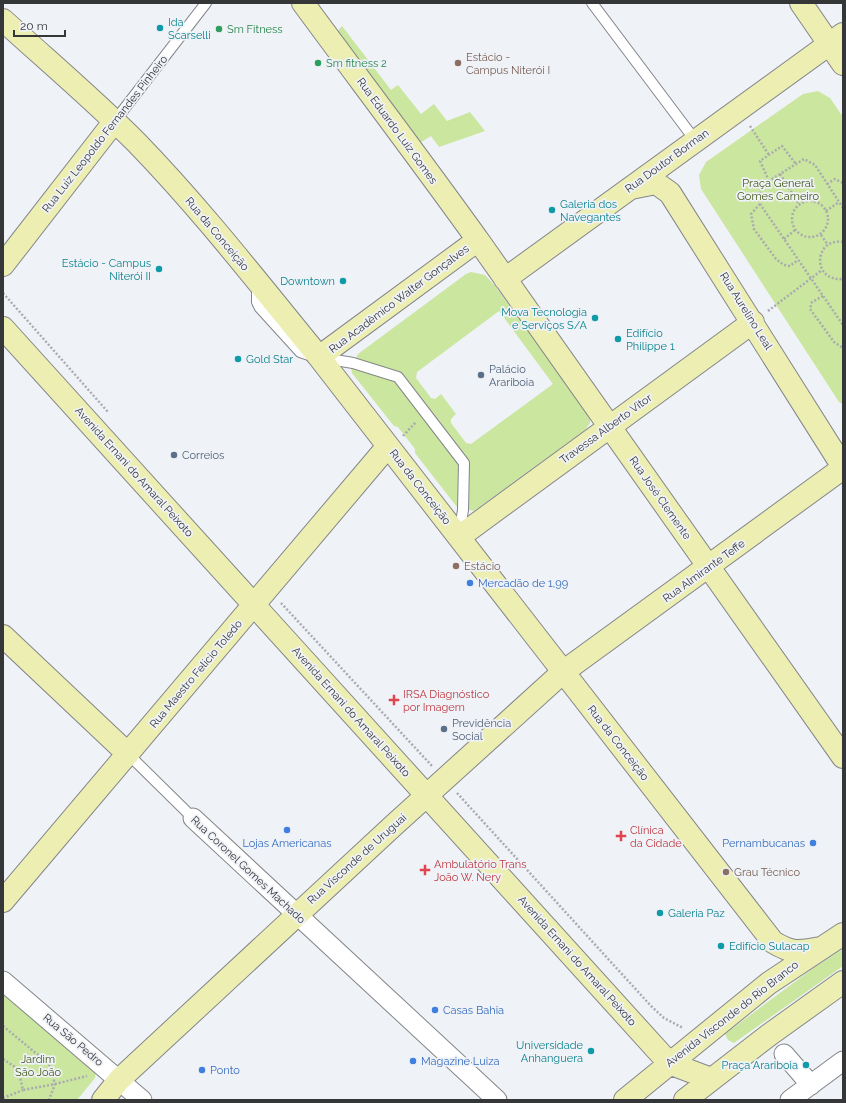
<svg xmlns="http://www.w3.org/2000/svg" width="846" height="1103" font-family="Raleway,sans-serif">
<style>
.green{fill:#cae69f;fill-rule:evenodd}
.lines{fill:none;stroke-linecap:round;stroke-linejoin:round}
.lane-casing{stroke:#84868a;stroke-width:12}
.street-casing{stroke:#84868a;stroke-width:21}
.secondary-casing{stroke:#84868a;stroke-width:24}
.path{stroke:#a9abaf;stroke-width:2.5;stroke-dasharray:2 2;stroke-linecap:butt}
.lane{stroke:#fff;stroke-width:10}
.street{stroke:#fff;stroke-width:19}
.secondary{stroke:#edefb2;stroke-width:22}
.culture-dot{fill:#0f9aa8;stroke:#eff2f7;stroke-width:1.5}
.leisure-dot{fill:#2e9e5b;stroke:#eff2f7;stroke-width:1.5}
.education-dot{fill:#8d6e63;stroke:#eff2f7;stroke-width:1.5}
.service-dot{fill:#5c6f8a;stroke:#eff2f7;stroke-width:1.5}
.shop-dot{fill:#3f7fe0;stroke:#eff2f7;stroke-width:1.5}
.health-dot{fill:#e0444e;stroke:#eff2f7;stroke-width:1.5}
.labels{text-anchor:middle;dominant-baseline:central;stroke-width:3.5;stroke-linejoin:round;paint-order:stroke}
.culture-label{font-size:11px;fill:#0d838f;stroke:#eff2f7;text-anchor:start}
.leisure-label{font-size:11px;fill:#27864d;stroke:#eff2f7;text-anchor:start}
.education-label{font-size:11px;fill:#785e54;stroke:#eff2f7;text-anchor:start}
.street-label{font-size:11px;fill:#353638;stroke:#eff2f7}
.park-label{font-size:11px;fill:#435817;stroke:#eff2f7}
.service-label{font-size:11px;fill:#4e5e75;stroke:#eff2f7;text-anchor:start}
.shop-label{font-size:11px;fill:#366cbe;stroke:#eff2f7;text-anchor:start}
.health-label{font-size:11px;fill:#be3a42;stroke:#eff2f7;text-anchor:start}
</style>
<rect width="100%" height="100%" fill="#eff2f7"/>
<path class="green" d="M342,26L391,90L398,85L421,114L434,104L447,121L470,112L485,131L439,147L431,136L418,144L337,32Z
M818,91L830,98L843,117V404L839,402L701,189L699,175L706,162L803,94Z
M471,272L485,275L495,286L590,414V423L585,430L474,511L457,507L415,453V449L398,427L394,426L352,373L351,368L358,354L466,274ZM499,311L553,384L471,444L466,443L451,423V419L456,414L441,394L435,399L431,398L416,378L417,372Z
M843,949V966L734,1043L728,1040L725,1034L812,969Z
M3,992L96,1069L95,1078L77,1100H3Z"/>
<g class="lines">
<g class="lane-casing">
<path id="lane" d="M592,3L695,140
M114,122L206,3
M257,285V302L260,308L300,352L312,356L353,363L398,377L464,463L463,510L459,535
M128,754L193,818"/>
</g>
<g class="street-casing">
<path id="street" d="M193,818L497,1100
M3,981L142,1100
M784,1054L811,1085
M790,1100L843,1061"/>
</g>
<g class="secondary-casing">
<path id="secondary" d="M303,3C362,83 422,162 480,243C602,413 721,586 843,757
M801,3L843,64
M3,20C48,61 94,100 137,143C202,210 260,285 319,357L773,942C793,954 799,952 821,948
M631,188L656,183L670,193L843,467
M3,265L114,122
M505,279L843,34
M3,328L669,1063L711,1079
M319,357L478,240
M459,537L753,322
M3,636L128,754
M3,901L388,446
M103,1100L119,1080L394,825L563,672L843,468
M625,1100L769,983L843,934
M685,1100L769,1035L843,982"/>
</g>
<path class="path" d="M750,126L769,155
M780,174L799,204
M769,181L760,161L782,146L796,164
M827,184L835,179L843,183
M792 219a18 18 0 1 1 36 0a18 18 0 1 1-36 0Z
M760,204L751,214L754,229L776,259L784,265L790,266L798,260
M843,208L815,165L804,159L769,181L760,189V204L843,325
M826,211L839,202
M821,235L828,245
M784,239L795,230
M843,242C814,237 811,282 843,279
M3,293L108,412
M823,296L812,302L810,309L834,342L843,348
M768,311L822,270
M403,436L416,422
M281,603L432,766
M457,793L651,1006L664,1018L683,1028
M3,1026L49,1064L55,1084L49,1100
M3,1059L18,1069L23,1090L55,1084L87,1076
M3,1098L23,1090"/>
<use href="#lane" class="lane"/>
<use href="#street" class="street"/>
<use href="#secondary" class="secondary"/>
</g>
<g class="culture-dot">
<circle cx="160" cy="28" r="4"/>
<circle cx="552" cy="210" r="4"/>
<circle cx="159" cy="269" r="4"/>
<circle cx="343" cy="281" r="4"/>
<circle cx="595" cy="318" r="4"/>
<circle cx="618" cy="339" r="4"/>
<circle cx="238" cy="359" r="4"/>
<circle cx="660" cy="913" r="4"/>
<circle cx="721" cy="946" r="4"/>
<circle cx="591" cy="1051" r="4"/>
<circle cx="806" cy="1065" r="4"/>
</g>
<g class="leisure-dot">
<circle cx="219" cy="29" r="4"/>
<circle cx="318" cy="63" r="4"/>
</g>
<g class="education-dot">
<circle cx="458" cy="63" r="4"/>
<circle cx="456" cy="566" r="4"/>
<circle cx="726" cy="872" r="4"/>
</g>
<g class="service-dot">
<circle cx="481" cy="375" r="4"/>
<circle cx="174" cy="455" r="4"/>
<circle cx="444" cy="729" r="4"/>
</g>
<g class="shop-dot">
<circle cx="470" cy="583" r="4"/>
<circle cx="287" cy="830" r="4"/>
<circle cx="813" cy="843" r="4"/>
<circle cx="435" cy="1010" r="4"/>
<circle cx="413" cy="1061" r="4"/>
<circle cx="202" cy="1070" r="4"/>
</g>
<g class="health-dot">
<path d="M392 694h4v4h4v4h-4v4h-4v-4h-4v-4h4z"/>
<path d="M619 830h4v4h4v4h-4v4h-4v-4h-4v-4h4z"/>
<path d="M423 864h4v4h4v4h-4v4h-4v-4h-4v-4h4z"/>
</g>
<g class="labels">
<g class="culture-label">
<text x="168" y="22">Ida<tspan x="168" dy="13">Scarselli</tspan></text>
<text x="560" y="204">Galeria dos<tspan x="560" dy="13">Navegantes</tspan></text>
<text x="151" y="263" text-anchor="end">Estácio - Campus<tspan x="151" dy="13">Niterói II</tspan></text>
<text x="335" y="281" text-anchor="end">Downtown</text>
<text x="587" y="312" text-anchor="end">Mova Tecnologia<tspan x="587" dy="13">e Serviços S/A</tspan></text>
<text x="626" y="333">Edifício<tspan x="626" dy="13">Philippe 1</tspan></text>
<text x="246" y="359">Gold Star</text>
<text x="668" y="913">Galeria Paz</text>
<text x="729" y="946">Edifício Sulacap</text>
<text x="583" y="1045" text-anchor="end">Universidade<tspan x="583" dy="13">Anhanguera</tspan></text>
<text x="798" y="1065" text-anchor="end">Praça Arariboia</text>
</g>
<g class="leisure-label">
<text x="227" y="29">Sm Fitness</text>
<text x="326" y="63">Sm fitness 2</text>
</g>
<g class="education-label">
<text x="466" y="57">Estácio -<tspan x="466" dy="13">Campus Niterói I</tspan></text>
<text x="464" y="566">Estácio</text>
<text x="734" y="872">Grau Técnico</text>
</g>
<g class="street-label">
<text transform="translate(397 131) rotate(54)">Rua Eduardo Luiz Gomes</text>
<text transform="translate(105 134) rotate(-52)">Rua Luiz Leopoldo Fernandes Pinheiro</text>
<text transform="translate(667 161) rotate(-36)">Rua Doutor Borman</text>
<text transform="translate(217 234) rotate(50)">Rua da Conceição</text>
<text transform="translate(399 299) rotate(-37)">Rua Acadêmico Walter Gonçalves</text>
<text transform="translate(746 311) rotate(58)">Rua Aurelino Leal</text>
<text transform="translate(606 429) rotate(-36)">Travessa Alberto Vitor</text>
<text transform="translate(134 472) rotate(48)">Avenida Ernani do Amaral Peixoto</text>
<text transform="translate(420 487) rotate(52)">Rua da Conceição</text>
<text transform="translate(660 498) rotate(55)">Rua José Clemente</text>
<text transform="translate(704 571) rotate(-36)">Rua Almirante Teffe</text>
<text transform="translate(196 674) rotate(-50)">Rua Maestro Felício Toledo</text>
<text transform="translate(351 712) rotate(48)">Avenida Ernani do Amaral Peixoto</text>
<text transform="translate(618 743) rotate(52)">Rua da Conceição</text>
<text transform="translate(357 859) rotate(-42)">Rua Visconde de Uruguai</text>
<text transform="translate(248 870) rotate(43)">Rua Coronel Gomes Machado</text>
<text transform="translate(577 961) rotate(48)">Avenida Ernani do Amaral Peixoto</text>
<text transform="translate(732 1014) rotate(-38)">Avenida Visconde do Rio Branco</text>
<text transform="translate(73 1040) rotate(40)">Rua São Pedro</text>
</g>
<g class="park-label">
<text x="778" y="183">Praça General<tspan x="778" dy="13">Gomes Carneiro</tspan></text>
<text x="38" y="1059">Jardim<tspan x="38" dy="13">São João</tspan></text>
</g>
<g class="service-label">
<text x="489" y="369">Palácio<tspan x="489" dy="13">Arariboia</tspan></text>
<text x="182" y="455">Correios</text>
<text x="452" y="723">Previdência<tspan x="452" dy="13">Social</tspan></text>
</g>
<g class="shop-label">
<text x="478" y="583">Mercadão de 1,99</text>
<text x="287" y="843" text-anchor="middle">Lojas Americanas</text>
<text x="805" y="843" text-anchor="end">Pernambucanas</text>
<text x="443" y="1010">Casas Bahia</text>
<text x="421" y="1061">Magazine Luiza</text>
<text x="210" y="1070">Ponto</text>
</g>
<g class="health-label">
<text x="403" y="694">IRSA Diagnóstico<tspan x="403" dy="13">por Imagem</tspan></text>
<text x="630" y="830">Clínica<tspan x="630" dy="13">da Cidade</tspan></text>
<text x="434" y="864">Ambulatório Trans<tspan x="434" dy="13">João W. Nery</tspan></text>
</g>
</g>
<rect width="846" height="1103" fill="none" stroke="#353638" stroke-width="8"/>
<path d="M14 30v6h51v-6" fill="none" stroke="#353638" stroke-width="2"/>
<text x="20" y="30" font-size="12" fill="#353638" stroke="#eff2f7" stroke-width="3" paint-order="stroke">20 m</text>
</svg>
